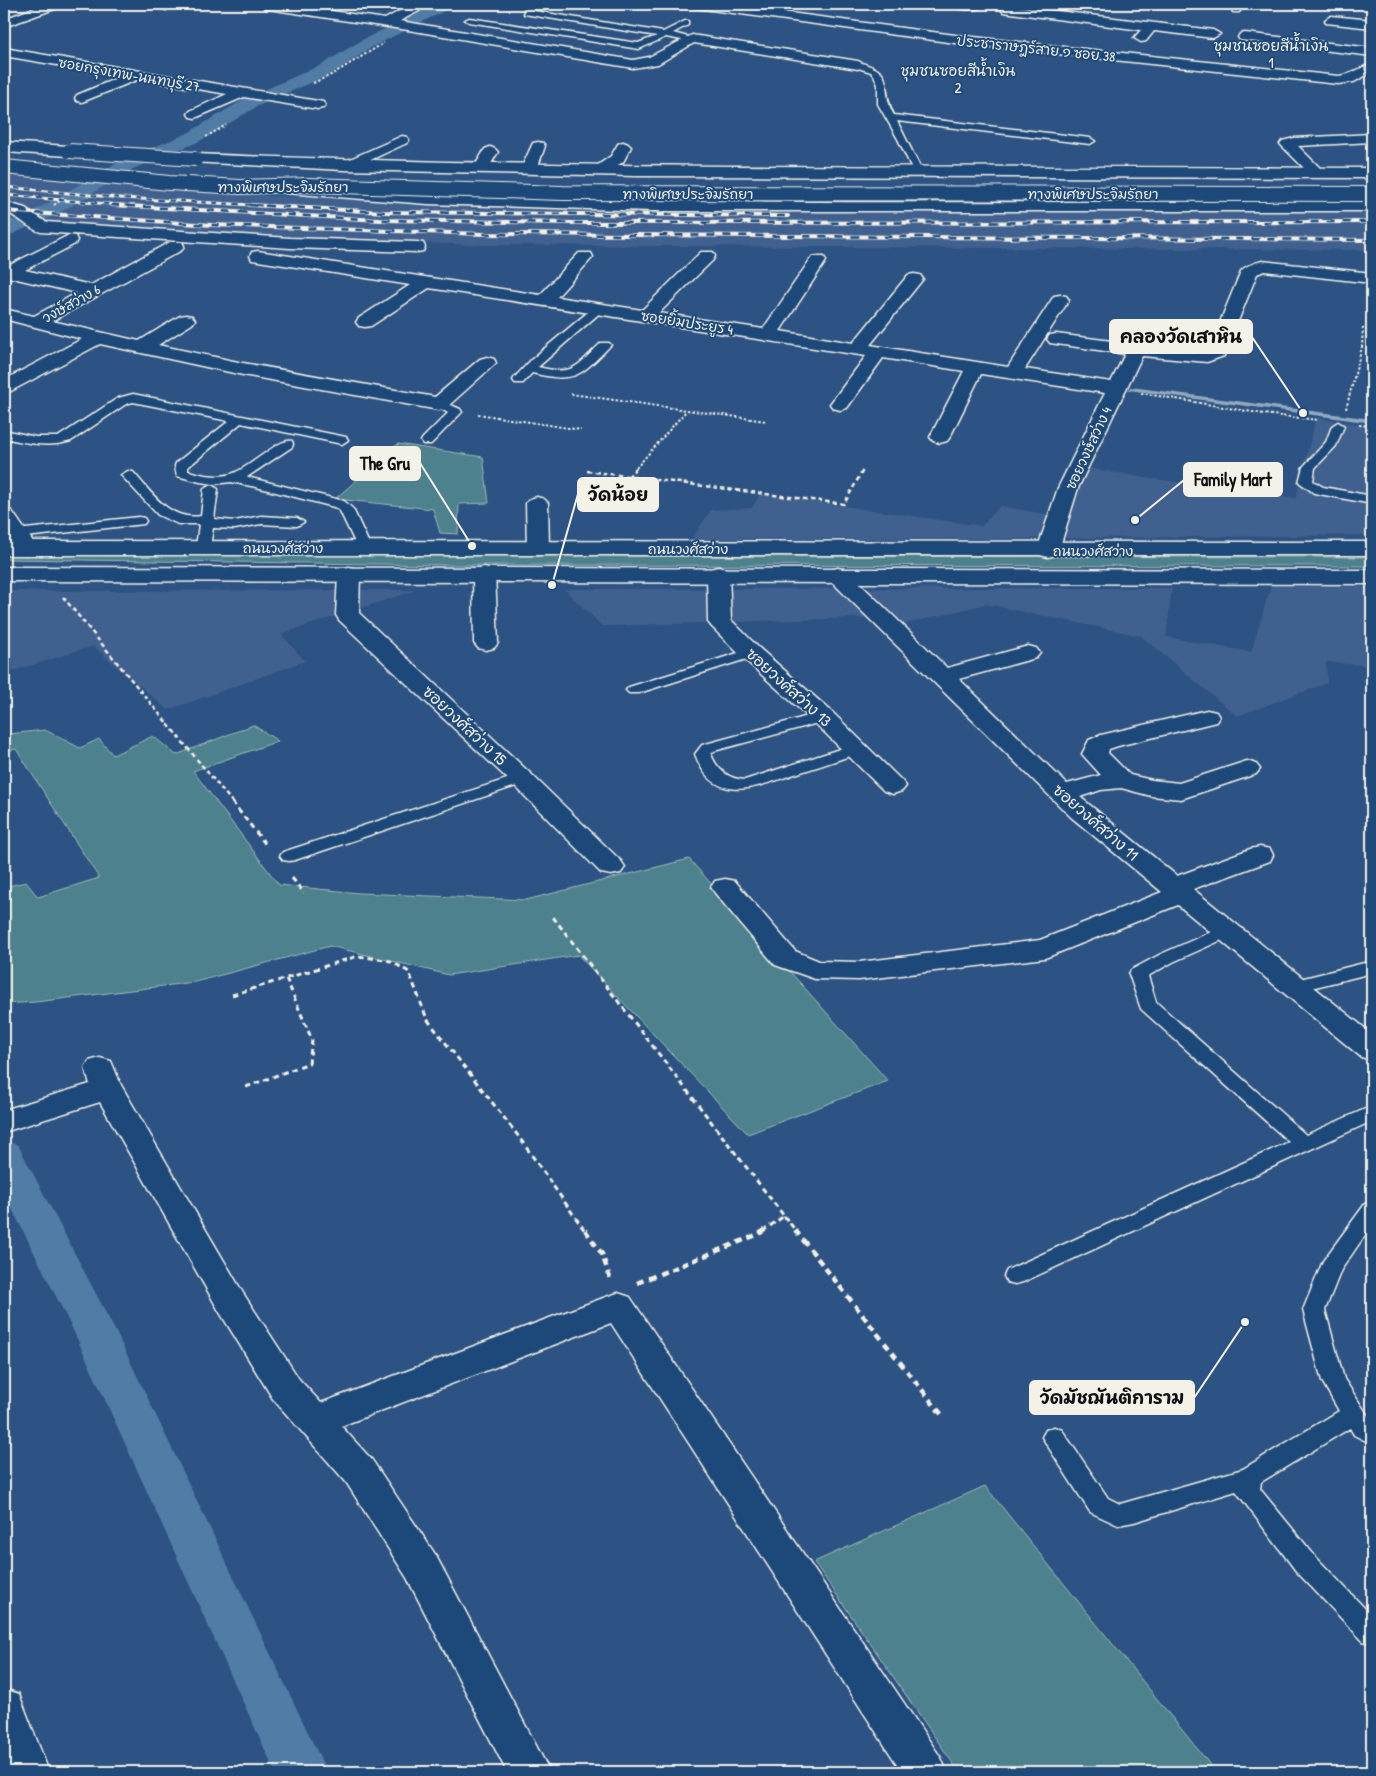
<svg xmlns="http://www.w3.org/2000/svg" width="1376" height="1776" font-family="'Patrick Hand','Playpen Sans Thai',sans-serif">
<style>
.built{fill:#406190}
.green{fill:#4d818d;stroke:#a0b9ba}
.lines{fill:none;stroke-linecap:round;stroke-linejoin:round}
.stream{fill:#92aac0;fill-rule:evenodd}
.canal{fill:#517ba6;fill-rule:evenodd}
.lane-casing{stroke:#f4f1e8;stroke-width:3}
.street-casing{stroke:#f4f1e8;stroke-width:3}
.secondary-casing{stroke:#f4f1e8;stroke-width:3}
.primary-casing{stroke:#f4f1e8;stroke-width:3}
.highway-casing{stroke:#f4f1e8;stroke-width:3}
.path-far3{stroke:#f4f1e8;stroke-width:2;stroke-dasharray:2.5 2;stroke-linecap:butt}
.path-far2{stroke:#f4f1e8;stroke-width:2.5;stroke-dasharray:4.5 3;stroke-linecap:butt}
.path-far1{stroke:#f4f1e8;stroke-width:3;stroke-dasharray:5.5 4;stroke-linecap:butt}
.path{stroke:#f4f1e8;stroke-width:4.5;stroke-dasharray:7 5;stroke-linecap:butt}
.lane{fill:#1f4a7a;fill-rule:evenodd}
.street{fill:#1f4a7a;fill-rule:evenodd}
.secondary{fill:#1f4a7a;fill-rule:evenodd}
.primary{fill:#1f4a7a;fill-rule:evenodd}
.highway{fill:#1f4a7a;fill-rule:evenodd}
.rail-far1-casing{stroke:#f4f1e8;stroke-width:3}
.rail-casing{stroke:#f4f1e8;stroke-width:4}
.rail-far1{stroke:#1f4a7a;stroke-width:2;stroke-dasharray:5.5;stroke-linecap:butt}
.rail{stroke:#1f4a7a;stroke-width:2.5;stroke-dasharray:8;stroke-linecap:butt}
.secondary-bridge-casing{stroke:#f4f1e8;stroke-width:16;stroke-linecap:butt}
.highway-bridge-casing{stroke:#f4f1e8;stroke-width:16;stroke-linecap:butt}
.secondary-bridge{stroke:#1f4a7a;stroke-width:14}
.highway-bridge{stroke:#1f4a7a;stroke-width:14}
.labels{text-anchor:middle;dominant-baseline:central;stroke-width:4;stroke-linejoin:round;paint-order:stroke}
.far-street-label{font-size:14px;fill:#f4f1e8;stroke:#1f4a7a}
.far-neighbourhood-label{font-size:15px;fill:#f4f1e8;stroke:#1f4a7a}
.street-label{font-size:16px;fill:#f4f1e8;stroke:#1f4a7a}
.leader{fill:none;stroke:#f4f1e8;stroke-width:2}
.callout-dot{fill:#f4f1e8;stroke:#1f4a7a;stroke-width:2}
.callout{fill:#f4f1e8;stroke:#f4f1e8;stroke-width:2}
.callout-label{font-size:18px;text-anchor:middle;font-weight:bold;fill:#111}
</style>
<rect width="100%" height="100%" fill="#2c5383"/>
<filter id="ink" filterUnits="userSpaceOnUse"><feTurbulence type="fractalNoise" baseFrequency=".02" numOctaves="2"/><feDisplacementMap in="SourceGraphic" scale="10" xChannelSelector="R" yChannelSelector="G"/><feConvolveMatrix kernelMatrix="1 2 1 2 8 2 1 2 1" color-interpolation-filters="sRGB"/></filter>
<g filter="url(#ink)">
<path class="built" d="M4,174L152,189L274,196L583,207L966,209L1372,206V250L488,245L295,240L4,221Z
M1316,418L1372,426V535L995,539H692L711,510L752,508L760,494L982,526L1000,506L1051,515L1070,465L1146,478L1296,498Z
M1271,586L1372,587V666L1326,662L1327,683L1237,716L1141,636L986,604L905,624L857,618L602,626L564,589L1172,588L1166,637L1251,652Z
M417,590L281,634L305,661L168,710L93,646L4,674V591Z"/>
<path class="green" d="M398,444L483,457L489,503L459,504L458,534L440,533L433,509L335,499Z
M4,555L1372,557V566L452,565L4,559Z
M253,725L278,741L193,771L279,885L359,893L526,900L689,859L888,1081L748,1134L578,955L449,975L330,946L195,982L36,1002L4,1004V887L26,882L38,897L99,878L16,749L4,752V729L9,734L45,730L80,748L99,739L113,755L153,736L176,755Z
M985,1486L1216,1772H959L814,1562Z"/>
<g class="lines">
<path class="stream" d="M1131,387L1372,419V423L1129,390L1128,389Z"/>
<path class="canal" d="M435,4H455L452,7L374,46L333,73L258,106L198,142L133,169L59,213L4,238V224L45,205L119,161L186,134L246,98L321,65L362,40Z
M4,1141L18,1145L116,1332L327,1772H275L74,1332L4,1193Z"/>
<g class="lane-casing">
<path id="lane" d="M534,4H543L534,11L663,32L685,21H688V25L673,33L696,39L692,42L666,37L639,49L469,22L465,20L469,18L638,43L657,36L524,14V10Z
M1238,4H1246L1239,12H1233L1232,10Z
M858,62C900,73 878,87 894,115L1090,138L1095,141L1090,144L897,121L923,173L921,175H915L898,139L878,104V85L874,75L871,72L855,67L854,65Z
M598,306L602,307L604,309L602,311L538,367C574,376 576,367 601,343H609L611,345L609,347C579,377 575,383 532,373L523,383H515L513,380L515,377L532,359L594,307Z
M133,394L346,437L348,440L342,444L241,423L188,467V471C201,474 214,478 227,475C247,472 277,438 292,441L293,444L292,447L247,477L344,501L353,509L371,548L369,551H359L340,511L334,507L256,487L231,482L214,484L200,482L177,476L175,466L176,463L229,421L133,402L126,404L71,441C48,448 27,443 4,438V430L36,437H58L118,398Z
M439,400L460,409L462,412L431,444H423L421,441L423,438L448,413L433,404Z
M1338,422L1344,426L1336,446L1315,468L1313,481L1323,487L1372,496V504L1314,493L1299,482L1303,467L1326,442L1332,426Z
M128,471L133,472C152,493 169,521 201,516L204,489L211,485L218,489L214,519L235,521L261,516L297,518L304,522L297,526L261,524L235,529L213,528L210,547L203,551L198,550L196,547L199,524H178L158,515L121,475Z
M139,517L144,518L146,521L144,524L16,538L9,534L16,530Z
M751,649L756,650L758,653L756,656L639,693H629L626,690L629,687Z
M823,712L829,714L831,717L829,720L714,751L711,754C717,770 728,779 745,780L855,744L861,746L863,749L861,752C839,760 817,767 795,774C756,787 714,807 695,754L702,745Z
M522,774L528,776L530,779L528,782L295,860L289,861L283,860L280,856L283,852Z
M1227,925L1233,927L1236,931L1233,935L1173,962L1148,976L1156,1002L1306,1135L1372,1106V1121L1023,1282L1015,1284L1007,1282L1004,1276L1007,1270L1289,1142L1141,1009L1129,974L1131,970L1161,954Z
M1372,961V973L1295,992L1288,990L1286,986L1288,982Z
M1372,1201V1225L1341,1270L1325,1310L1344,1379L1372,1422V1444L1354,1435L1350,1428L1261,1482L1260,1489L1314,1555L1372,1616V1644L1363,1641L1296,1571L1236,1491L1134,1522L1118,1525L1090,1512L1042,1437L1046,1430L1054,1427L1062,1430L1108,1498L1120,1504L1243,1469L1339,1411L1322,1381L1303,1310L1323,1261L1365,1204Z"/>
</g>
<g class="street-casing">
<path id="street" d="M45,4H62L60,7L4,27V19Z
M150,4H171L172,6L166,10L152,7Z
M263,4H285L385,19L405,8L401,4H416L421,8L419,11L400,21L633,60L649,57L692,35L858,61L865,65L858,69L694,43L658,64L633,68L408,30L268,9L264,8Z
M690,4H722L955,35L1338,76C1350,76 1360,67 1372,64V72L1354,82L1338,84L955,43L696,8L692,7Z
M952,4H982L983,6C977,12 962,9 954,7Z
M1007,5L1213,30L1220,34L1213,38L1154,31L1146,41L1141,42L1134,38L1141,30L1003,12L1001,9Z
M1331,16L1372,20V28L1326,23L1325,20Z
M1245,33L1372,48V56L1240,40L1238,37L1240,34Z
M4,48L318,101L323,102L325,105L323,108L318,109L244,97L195,118L190,117L188,114L190,111L227,94L139,79L82,102L77,101L75,98L77,95L122,76L4,56Z
M1372,134V142L1298,146L1324,172L1321,175H1311L1280,144L1282,141L1294,138Z
M402,136L407,137L409,140L407,143L351,169H341L338,166L341,163Z
M538,142L543,143L545,146L537,169L534,172H524L521,169L533,143Z
M623,142L628,144L631,147L623,162L604,173H594L591,170L611,156L618,144Z
M490,147L495,149L498,152L486,172H476L473,169L485,149Z
M4,202L25,208L46,222L290,238L417,242L423,243L425,247L423,251L417,252L290,248L41,232C28,229 18,215 4,212Z
M69,235L75,236L77,240L75,244L25,270L91,285L170,242H182L184,246L182,250L52,321L139,341L180,316L186,315L192,316L195,320L192,324L158,345L243,363L435,397L480,359L487,357L494,359L496,363L446,408L439,410L243,375L100,344L11,391L4,393V380L82,339L4,319V309L34,316L77,293L4,276V268Z
M258,251L540,295L579,253H591L593,257L557,297L642,310L701,252H713L715,256L713,260L659,313L763,329L812,257H824L826,261L780,331L853,343L908,275L914,274L920,275L923,279L870,345L1008,367L1054,296L1060,295L1066,296L1069,300L1025,369L1111,382L1125,354L1050,343L1047,339L1050,335L1056,334L1136,344L1205,350L1209,349L1241,271C1246,265 1255,263 1262,261L1372,273V283L1264,271L1257,274L1224,356L1207,362L1142,356L1078,488L1059,550L1056,555L1048,557L1040,555L1037,550L1058,488L1105,393L981,374L950,437L947,441L940,443L933,441L930,437L964,371L883,358L847,408L840,410L833,408L830,404L866,356L429,288L371,326L365,327L359,326L356,322L359,318L410,285L252,260L250,256L252,252Z
M537,497L544,499L548,503L549,548L546,553L538,555L530,553L527,548L526,503L530,499Z
M4,510L12,511L34,543L37,548L34,553L26,555L18,553L4,531Z
M349,567L357,569L360,574L359,613L531,774L621,861L625,867L621,873L611,875L601,873L513,784L339,620L336,615L338,574L341,569Z
M484,567L492,569L495,574L498,643L494,648L486,650L478,648L474,643L473,574L476,569Z
M718,567L726,569L729,574L731,620L759,648L832,712L902,781L906,786L902,791L893,794L884,791L814,722L743,658L712,627L708,622L707,574L710,569Z
M838,568L846,570L947,668L1028,646L1036,648L1040,653L1036,658L959,679L1067,784L1101,775L1082,754L1089,740L1101,735L1207,710L1216,712L1219,717L1216,722L1118,746L1109,749L1108,753L1130,775L1152,780L1179,783L1247,761L1256,764L1260,769L1256,774L1181,799L1151,796L1121,788L1101,790L1080,797L1177,876L1250,849L1260,847L1270,849L1273,855L1270,861L1193,889L1372,1034V1060L1361,1057L1178,905L1045,958L859,980L815,979L775,965L715,893L711,887L715,881L725,879L735,881L795,951L819,961L859,962L1040,940L1162,892L1071,817L830,580L827,575L830,570Z
M100,1058L111,1061L121,1085L160,1152L243,1293L299,1379L321,1403L606,1297L618,1293L630,1297L941,1758L947,1772H902L611,1323L341,1426L372,1460L435,1554L550,1772H507L407,1578L346,1482L273,1399L219,1311L100,1102L4,1132V1110L90,1084L85,1068L89,1061Z
M4,1689L19,1694L49,1772H7L4,1764Z"/>
</g>
<g class="secondary-casing">
<path id="secondary" d="M4,142L69,146L74,148L77,151L74,154L69,156L4,152Z
M196,154C588,171 980,165 1372,168V178L637,176L343,170L191,162L188,159L191,156Z"/>
</g>
<g class="primary-casing">
<path id="primary" d="M4,541L1372,542V555H4Z
M4,567L1372,570V584L4,581Z"/>
</g>
<g class="highway-casing">
<path id="highway" d="M291,185C651,209 1012,201 1372,201V211H652L428,204L285,193L283,190L285,187Z"/>
</g>
<path class="path-far3" d="M313,83L331,75L384,43
M206,137L226,125
M54,205L65,197
M1141,393L1264,414L1318,420
M571,394L766,421
M1346,409L1362,347L1363,327
M478,414L581,430
M1359,425L1372,426
M636,468L686,411"/>
<path class="path-far2" d="M587,471L844,504L863,470
M628,477L637,467
M63,597L233,803"/>
<path class="path-far1" d="M232,802L267,846
M292,878L304,893
M553,917L784,1216L763,1231
M232,995L358,956L391,961L409,972L427,1019L516,1133L585,1231
M246,1087L309,1063L312,1040L286,978
M784,1216L796,1231"/>
<path class="path" d="M585,1230L602,1254L610,1278
M795,1230L942,1415
M637,1283L759,1234L765,1230"/>
<use href="#lane" class="lane"/>
<use href="#street" class="street"/>
<use href="#secondary" class="secondary"/>
<use href="#primary" class="primary"/>
<use href="#highway" class="highway"/>
<g class="rail-far1-casing">
<path id="rail-far1" d="M4,187L121,198L273,206
M4,195L132,206"/>
</g>
<g class="rail-casing">
<path id="rail" d="M111,205L380,220L574,223L1372,222
M249,205L385,212L788,216
M4,211L212,225L484,234L1372,240"/>
</g>
<use href="#rail-far1" class="rail-far1"/>
<use href="#rail" class="rail"/>
<g class="secondary-bridge-casing">
<path id="secondary-bridge" d="M69,151L196,159"/>
</g>
<g class="highway-bridge-casing">
<path id="highway-bridge" d="M4,167L169,183L240,187L308,185L562,193L1372,194"/>
</g>
<use href="#secondary-bridge" class="secondary-bridge"/>
<use href="#highway-bridge" class="highway-bridge"/>
</g>
</g>
<g class="labels">
<g class="far-street-label">
<text transform="translate(1036 48) rotate(6)">ประชาราษฎร์สาย ๑ ซอย 38</text>
<text transform="translate(129 74) rotate(10)">ซอยกรุงเทพ-นนทบุรี 27</text>
<text x="283" y="186">ทางพิเศษประจิมรัถยา</text>
<text x="688" y="193">ทางพิเศษประจิมรัถยา</text>
<text x="1093" y="193">ทางพิเศษประจิมรัถยา</text>
<text transform="translate(71 303) rotate(-29)">วงษ์สว่าง 6</text>
<text transform="translate(687 322) rotate(9)">ซอยยิ้มประยูร 4</text>
<text transform="translate(1088 448) rotate(-65)">ซอยวงษ์สว่าง 4</text>
<text x="283" y="547">ถนนวงศ์สว่าง</text>
<text x="688" y="548">ถนนวงศ์สว่าง</text>
<text x="1093" y="550">ถนนวงศ์สว่าง</text>
</g>
<g class="far-neighbourhood-label">
<text x="1271" y="45">ชุมชนซอยสีน้ำเงิน<tspan x="1271" dy="17">1</tspan></text>
<text x="958" y="70">ชุมชนซอยสีน้ำเงิน<tspan x="958" dy="17">2</tspan></text>
</g>
<g class="street-label">
<text transform="translate(789 687) rotate(42)">ซอยวงศ์สว่าง 13</text>
<text transform="translate(465 725) rotate(43)">ซอยวงศ์สว่าง 15</text>
<text transform="translate(1096 822) rotate(41)">ซอยวงศ์สว่าง 11</text>
</g>
</g>
<path class="leader" d="M1303 413L1252 337M472 546L420 463M1135 520L1184 480M552 585L578 494M1245 1322L1194 1398"/>
<g class="callout-dot">
<circle cx="1303" cy="413" r="5"/>
<circle cx="472" cy="546" r="5"/>
<circle cx="1135" cy="520" r="5"/>
<circle cx="552" cy="585" r="5"/>
<circle cx="1245" cy="1322" r="5"/>
</g>
<g class="callout">
<rect x="1110" y="320" width="142" height="33" rx="5"/>
<rect x="350" y="447" width="70" height="33" rx="5"/>
<rect x="1184" y="463" width="98" height="33" rx="5"/>
<rect x="578" y="478" width="80" height="33" rx="5"/>
<rect x="1030" y="1381" width="164" height="33" rx="5"/>
</g>
<g class="callout-label">
<text x="1181" y="343">คลองวัดเสาหิน</text>
<text x="385" y="470">The Gru</text>
<text x="1233" y="486">Family Mart</text>
<text x="618" y="501">วัดน้อย</text>
<text x="1112" y="1404">วัดมัชฌันติการาม</text>
</g>
<rect width="1376" height="1776" fill="none" stroke="#1f4a7a" stroke-width="20"/>
<rect x="10" y="10" width="1356" height="1756" fill="none" stroke="#f4f1e8" stroke-width="2" filter="url(#ink)"/>
</svg>
